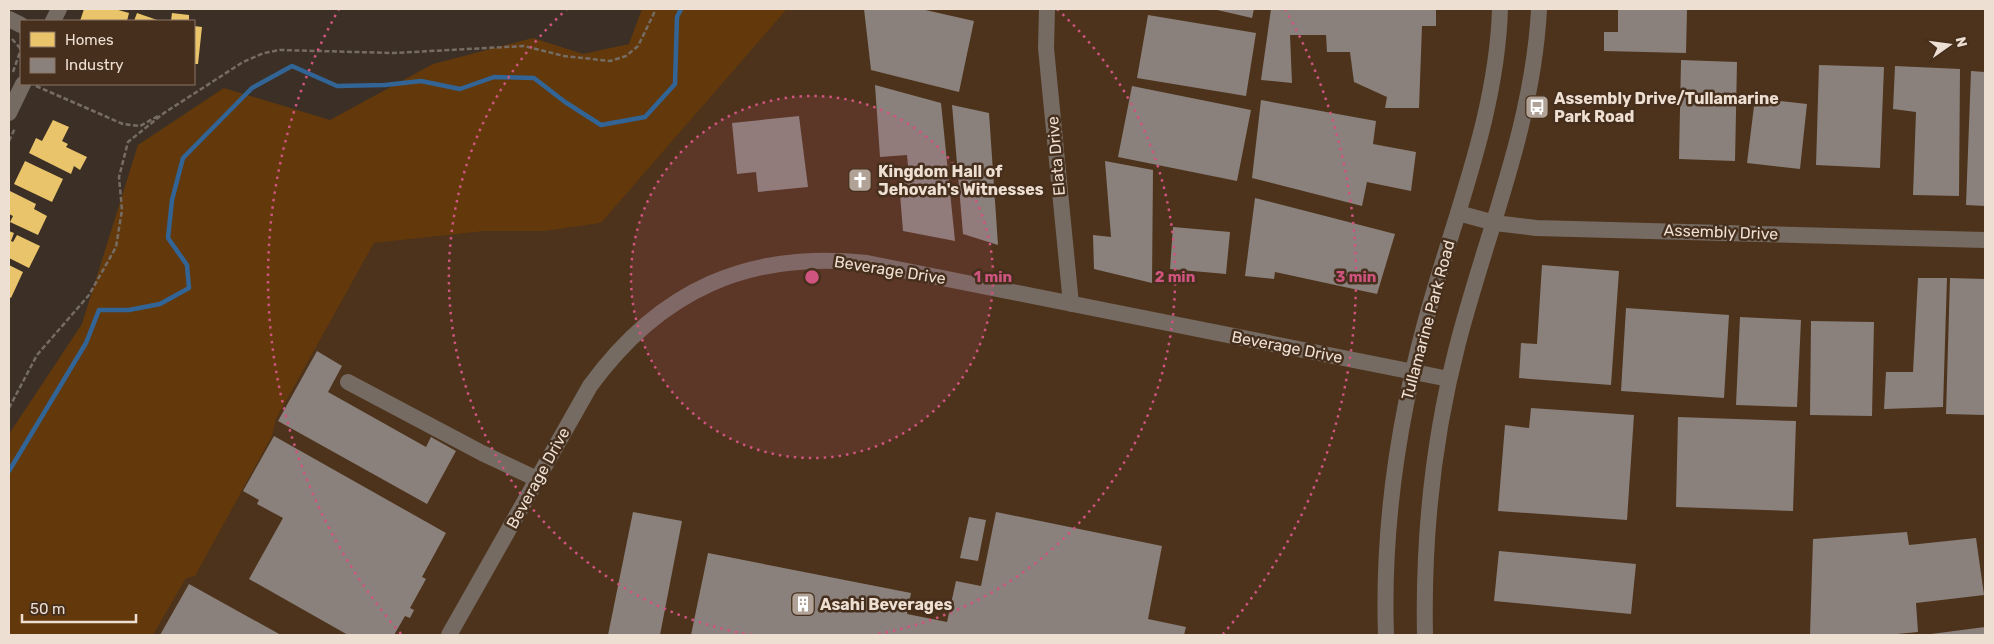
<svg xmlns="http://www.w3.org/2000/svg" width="1994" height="644" font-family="Rubik,sans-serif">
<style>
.built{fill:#4d331c}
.green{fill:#63390b}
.homes{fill:#e9c46a}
.industry{fill:#8a817c}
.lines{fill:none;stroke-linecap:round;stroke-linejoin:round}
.stream{stroke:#326495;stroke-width:4.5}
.path{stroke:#756c63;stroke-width:2.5;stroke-dasharray:5 2.5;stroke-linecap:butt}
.minor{stroke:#756b62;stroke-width:16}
.ring{fill:none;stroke:#cf547f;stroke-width:2.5;stroke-dasharray:2.5 5}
.labels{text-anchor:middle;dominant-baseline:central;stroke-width:5;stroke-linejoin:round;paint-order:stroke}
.poi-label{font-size:16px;font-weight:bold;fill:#eedfd3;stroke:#462f1c;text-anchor:start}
.street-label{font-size:16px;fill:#eedfd3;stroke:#462f1c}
.centre{fill:#cf547f;stroke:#462f1c;stroke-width:2.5}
.ring-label{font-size:15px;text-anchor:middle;font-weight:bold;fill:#cf547f;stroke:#462f1c;stroke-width:5;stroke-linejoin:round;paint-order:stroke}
</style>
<rect width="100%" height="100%" fill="#3c3026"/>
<path class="built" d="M787,9H1985V635H153L186,577L195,575L272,436L276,419L374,243L485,231H545L601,223Z"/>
<path class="green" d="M642,9H787L601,223L545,231H485L374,243L276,419L272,436L195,576L186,578L153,635H9V434L82,324L138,145L224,88L330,120L433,64L533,38L583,54L629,44Z"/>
<path class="homes" d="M84,9H115L129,13L127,21H80Z
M137,13L160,21H134Z
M172,13L189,15V21H171Z
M194,26L202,27L198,64H194Z
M53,120L69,127L62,141L68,144L66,147L87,157L80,170L74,166L71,174L29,153L36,138L42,141Z
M25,161L63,179L52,202L14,184Z
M10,191L36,204L34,209L47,216L38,235L10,222L13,216L9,214Z
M9,231L14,233L11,241L13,242L17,235L40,246L29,268L9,258Z
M9,265L23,272L11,298L9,297Z"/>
<path class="industry" d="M864,9H921L974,21L959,92L871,70Z
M1213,9H1254L1252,18Z
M1271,9H1436V26H1422L1419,108H1385L1387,97L1354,82L1350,52H1327L1326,35H1290L1292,83L1261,80Z
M1618,9H1687L1686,53L1604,51V32H1618Z
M1148,15L1256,33L1246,96L1137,78Z
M1681,60L1737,62L1735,161L1679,159Z
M1819,65L1884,67L1880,168L1816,165Z
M1895,66L1960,69L1959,196L1913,195L1916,112L1893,109Z
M1971,71L1985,72V206L1966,205Z
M875,85L941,103L955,241L903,231L899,182L909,177L907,155L880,157Z
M1132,86L1251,110L1237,181L1118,157Z
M1755,98L1807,104L1800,169L1747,163Z
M1261,100L1376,121L1373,144L1416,152L1411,191L1367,182L1362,206L1252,178Z
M952,105L989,113L998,245L963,234Z
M799,116L808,187L758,192L756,172L737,174L732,123Z
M1105,161L1153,170L1152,283L1094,269L1093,235L1111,237Z
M1255,198L1395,234L1377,294L1275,272L1274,279L1245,276Z
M1173,227L1230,232L1226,274L1170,269Z
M1542,265L1619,271L1611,385L1519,378L1521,343L1537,344Z
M1918,278H1947L1943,407L1884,409L1886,372H1913Z
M1950,278L1985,279L1984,415L1946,414Z
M1626,308L1729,315L1724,398L1621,391Z
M1740,317L1801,320L1797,407L1736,405Z
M1811,321L1874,322L1872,416L1810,415Z
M317,351L342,366L328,392L426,447L431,437L456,451L427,504L278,421Z
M1531,408L1634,415L1627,520L1498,511L1505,425L1529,428Z
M1678,417L1796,421L1793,511L1676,507Z
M274,436L446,533L422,577L426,579L410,608L414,610L410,618L405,616L394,635H348L249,579L283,518L257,504L259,500L243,491Z
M633,512L682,521L660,635H608Z
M996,512L1162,546L1148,619L1186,627L1184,635H691L708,553L911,593L907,614L947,622L956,581L981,586Z
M969,517L986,520L978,561L960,558Z
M1907,532L1909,545L1976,538L1984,595L1916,603L1918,632L1887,635H1810L1813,539Z
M1499,551L1636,564L1631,614L1494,601Z
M189,584L281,635H160Z
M1985,627V635H1931V634Z"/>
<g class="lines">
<path class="stream" d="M9,471L86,343L99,310H129L160,304L189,288L187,265L168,238L172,200L183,158L252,88L292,66L337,86L385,85L421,81L460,89L494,77L534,78L565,102L601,125L645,117L675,84L677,17L681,9"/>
<path class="path" d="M12,39L21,49
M13,72L21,49
M36,86L123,124L140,126L158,116
M9,141L15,128
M9,408L37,355L89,295L116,247L122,210L119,177L128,142L164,113L243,62L264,53L280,50L394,53L524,46L564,56L610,61L626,56L638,46L656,9"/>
<path class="minor" d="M1047,9L1046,48L1071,304
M9,19L21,25
M53,21L59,9
M9,113L23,84
M1458,213L1495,223L1536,228L1985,240
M348,382L482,453L537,479
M449,635L590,386C660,290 749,250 867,263L1449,379
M1386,635C1382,519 1400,407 1433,295C1460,201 1497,108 1500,9
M1425,635C1423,536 1433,439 1458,343C1487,231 1533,126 1539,9"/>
</g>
<circle cx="812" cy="277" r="181" fill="#cf547f" fill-opacity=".12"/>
<g class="ring">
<circle cx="812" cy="277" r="181"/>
<path d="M752 635A363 363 0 0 1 567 9M1057 9A363 363 0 0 1 872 635"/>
<path d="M401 634A544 544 0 0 1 339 9M1285 9A544 544 0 0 1 1223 634"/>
</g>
<defs>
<g id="bus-square" transform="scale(1.25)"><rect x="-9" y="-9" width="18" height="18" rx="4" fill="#b0a296" stroke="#462f1c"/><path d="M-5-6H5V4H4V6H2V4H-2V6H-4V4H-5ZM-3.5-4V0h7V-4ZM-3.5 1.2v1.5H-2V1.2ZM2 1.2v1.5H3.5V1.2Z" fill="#fff"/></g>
<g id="church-square" transform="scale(1.25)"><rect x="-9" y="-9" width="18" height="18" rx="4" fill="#b0a296" stroke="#462f1c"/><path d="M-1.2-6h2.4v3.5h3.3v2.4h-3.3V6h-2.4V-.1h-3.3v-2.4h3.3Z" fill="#fff"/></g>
<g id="building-square" transform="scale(1.25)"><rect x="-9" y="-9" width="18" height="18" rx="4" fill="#b0a296" stroke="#462f1c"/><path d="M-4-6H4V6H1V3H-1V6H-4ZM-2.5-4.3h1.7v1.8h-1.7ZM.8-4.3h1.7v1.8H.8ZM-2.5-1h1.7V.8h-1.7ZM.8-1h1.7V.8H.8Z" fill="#fff"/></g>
</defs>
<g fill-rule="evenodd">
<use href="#bus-square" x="1537" y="107"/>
<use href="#church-square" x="860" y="180"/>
<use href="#building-square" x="803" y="604"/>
</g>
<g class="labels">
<g class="poi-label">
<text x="1554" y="98">Assembly Drive/Tullamarine<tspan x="1554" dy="18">Park Road</tspan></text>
<text x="878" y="171">Kingdom Hall of<tspan x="878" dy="18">Jehovah's Witnesses</tspan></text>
<text x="820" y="604">Asahi Beverages</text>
</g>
<g class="street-label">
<text transform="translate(1056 156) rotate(-95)">Elata Drive</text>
<text transform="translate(1721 232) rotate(2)">Assembly Drive</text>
<text transform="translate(890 270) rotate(9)">Beverage Drive</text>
<text transform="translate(1428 320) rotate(-75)">Tullamarine Park Road</text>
<text transform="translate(1287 347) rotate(11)">Beverage Drive</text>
<text transform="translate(538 478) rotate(-61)">Beverage Drive</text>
</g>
</g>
<circle cx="812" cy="277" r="8" class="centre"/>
<g class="ring-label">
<text x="993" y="282">1 min</text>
<text x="1175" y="282">2 min</text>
<text x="1356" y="282">3 min</text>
</g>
<rect width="1994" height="644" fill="none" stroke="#eedfd3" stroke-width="20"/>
<rect x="20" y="20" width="175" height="65" fill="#462f1c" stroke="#897565"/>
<rect x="30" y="32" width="25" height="15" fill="#e9c46a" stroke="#897565"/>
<text x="65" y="45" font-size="15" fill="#eedfd3">Homes</text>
<rect x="30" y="58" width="25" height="15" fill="#8a817c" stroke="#897565"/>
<text x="65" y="70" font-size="15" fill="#eedfd3">Industry</text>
<g transform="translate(1949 45) rotate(76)" stroke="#462f1c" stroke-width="4" paint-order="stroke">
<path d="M0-4L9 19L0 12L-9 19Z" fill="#eedfd3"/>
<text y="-8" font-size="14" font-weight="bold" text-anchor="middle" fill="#eedfd3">N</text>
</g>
<path d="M22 614v8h114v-8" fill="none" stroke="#eedfd3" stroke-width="2.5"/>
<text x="30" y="614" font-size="15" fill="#eedfd3" stroke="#462f1c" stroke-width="4" paint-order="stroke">50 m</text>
</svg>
